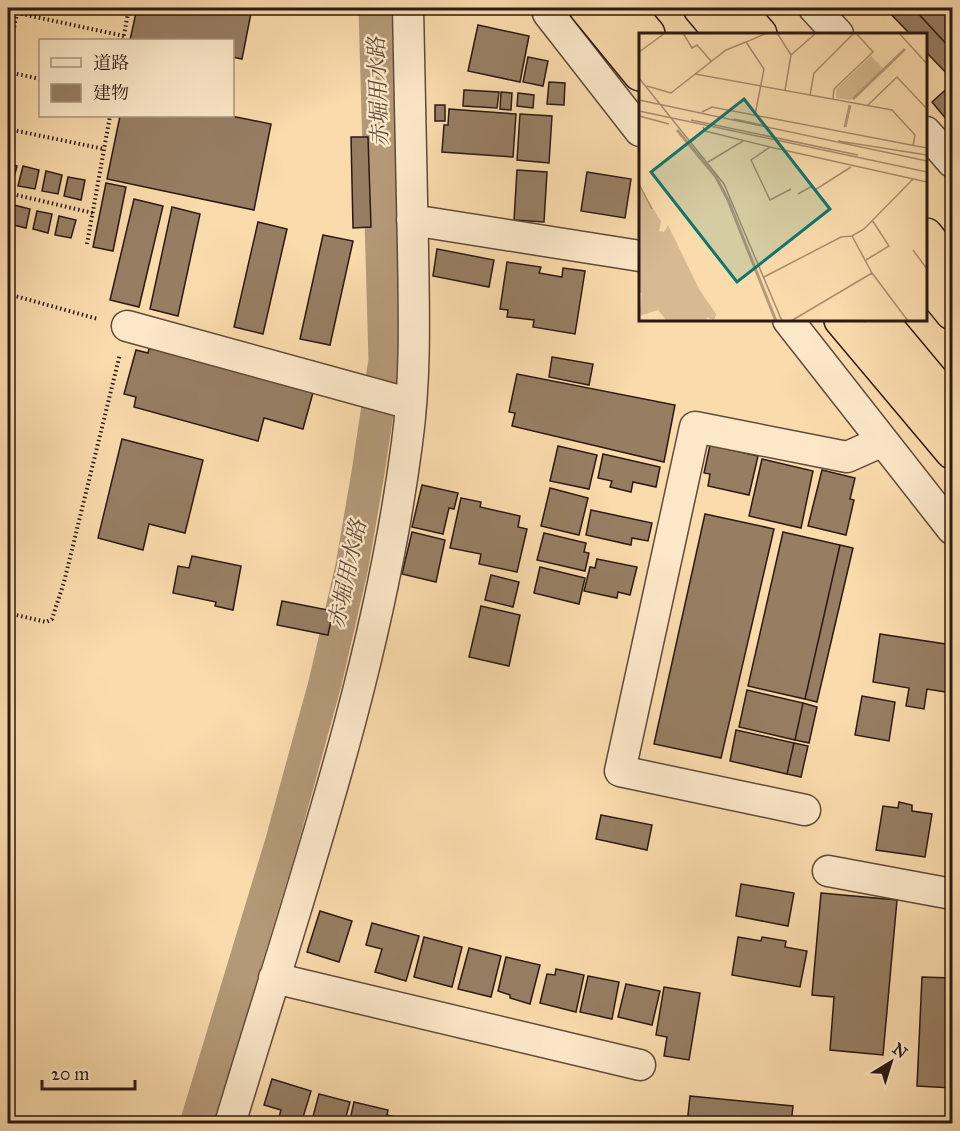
<svg xmlns="http://www.w3.org/2000/svg" width="960" height="1131" font-family="'IM FELL Great Primer','Noto Serif JP',serif">
<style>
.lines{fill:none;stroke-linecap:round;stroke-linejoin:round}
.canal{stroke:#b49978;stroke-width:33}
.building{fill:#977e63;stroke:#2c1913;stroke-width:1.5}
.minor-casing{stroke:#604a39;stroke-width:33}
.highway-casing{stroke:#2c1913;stroke-width:36}
.path{stroke:#2c1913;stroke-width:4;stroke-dasharray:1.5 3;stroke-linecap:butt}
.minor{stroke:#fce8c9;stroke-width:30}
.highway{stroke:#fadbac;stroke-width:33}
.labels{text-anchor:middle;dominant-baseline:central;stroke-width:4.5;stroke-linejoin:round;paint-order:stroke}
.water-label{font-size:22px;font-style:italic;fill:#624c3b;stroke:#fce8c9}
.inset-river{fill:none;stroke:#b49978;stroke-width:3}
.inset-road{fill:none;stroke:#a88d6f;stroke-width:1.5}
.view{fill:#0f766e;fill-opacity:0.15;stroke:#0f766e;stroke-width:3}
.inset-edge{fill:none;stroke:#2c1913;stroke-width:3}
</style>
<rect width="100%" height="100%" fill="#fadbac"/>
<filter id="stains"><feTurbulence type="fractalNoise" baseFrequency=".00333" numOctaves="4"/><feColorMatrix values="0 0 0 0 .2 0 0 0 0 .09 0 0 0 0 .02 0 0 0 .5 -.17"/></filter>
<radialGradient id="worn" r=".72"><stop offset=".6" stop-color="#630" stop-opacity="0"/><stop offset="1" stop-color="#630" stop-opacity=".3"/></radialGradient>
<g class="lines">
<path class="canal" d="M196,1124L281,844L325,683L352,566L368,473L385,360L375,8"/>
</g>
<path class="building" d="M137,8H252L242,59L232,57V40H130Z
M885,8H913L952,50V79L926,52V34H910Z
M913,8H952V50Z
M478,25L529,36L520,82L468,71Z
M528,57L548,61L543,86L523,82Z
M549,82L565,83L564,105L547,104Z
M952,84V126L932,102Z
M464,90L499,92L497,108L463,106Z
M501,92L512,93L511,110L500,109Z
M518,93L534,95L533,108L517,106Z
M435,105H445V121H435Z
M449,109L516,114L513,157L442,152L444,125H448Z
M520,114L552,116L549,163L517,160Z
M120,116H231L271,124L254,210L107,179Z
M351,137H368L371,227L353,228Z
M8,163L17,166L12,185L8,183Z
M23,166L39,170L35,189L18,186Z
M517,170L547,172L544,222L514,220Z
M46,171L62,175L58,194L42,191Z
M587,172L631,179L625,218L581,211Z
M68,177L85,180L81,200L64,196Z
M106,183L126,187L113,251L93,247Z
M134,199L163,206L139,307L110,300Z
M14,205L30,209L26,228L9,224Z
M172,207L200,214L178,316L150,309Z
M37,211L52,214L48,233L33,229Z
M59,216L76,220L71,238L55,235Z
M258,222L287,229L263,334L234,327Z
M323,235L353,241L330,345L300,339Z
M437,249L494,260L489,287L433,276Z
M507,262L541,267L539,273L562,277L563,268L585,271L575,334L533,327L534,320L507,317L508,310L500,309Z
M150,345L314,389L303,429L264,418L258,441L134,407L136,397L124,394L136,350L148,353Z
M552,357L593,364L589,385L549,377Z
M517,374L675,405L664,462L512,426L515,413L509,412Z
M122,439L203,460L185,533L149,524L143,550L98,538Z
M710,445L758,456L749,495L708,486L710,474L704,473Z
M558,446L597,455L589,489L550,481Z
M603,454L660,467L656,487L633,482L631,492L610,487L612,481L598,478Z
M762,459L813,471L801,528L749,516Z
M822,470L855,478L850,499L854,500L846,535L808,526Z
M422,485L458,493L454,509L449,508L443,534L412,527Z
M550,488L588,498L579,535L541,526Z
M461,498L481,502L480,507L520,516L518,527L527,529L517,572L479,564L481,554L450,548Z
M591,510L652,523L648,541L632,538L631,545L586,535Z
M705,514L774,529L721,758L654,744Z
M412,532L445,540L436,582L402,574Z
M783,532L840,545L805,699L748,686Z
M544,533L586,543L584,552L589,553L585,571L537,560Z
M840,545L853,548L817,702L805,699Z
M192,556L241,566L233,610L215,606L216,602L173,593L178,566L189,568Z
M597,559L637,567L630,595L618,592L617,598L584,591L590,567L595,568Z
M540,567L585,578L579,604L534,593Z
M491,575L519,582L513,607L485,600Z
M282,601L333,611L328,635L277,625Z
M481,606L520,615L509,666L469,657Z
M880,634L952,645V693L927,689L924,709L906,706L909,688L873,682Z
M747,690L803,703L795,740L739,727Z
M862,696L895,702L889,741L855,735Z
M803,703L817,707L809,743L795,740Z
M736,730L794,743L787,774L730,761Z
M794,743L808,746L801,777L787,774Z
M899,802L912,805V811L932,814L925,857L876,850L883,806L898,808Z
M601,815L652,825L647,850L596,839Z
M741,884L794,893L788,926L736,916Z
M821,893L897,900L883,1055L830,1050L834,997L812,995Z
M320,911L352,921L339,962L307,952Z
M372,923L419,936L406,981L375,972L382,949L366,945Z
M424,937L462,947L452,987L414,977Z
M738,937L761,941L762,937L786,941L785,947L807,951L800,987L732,975Z
M469,948L501,956L491,997L458,989Z
M506,957L540,965L530,1004L510,998V995L498,991Z
M556,969L584,975L576,1012L540,1003L547,974L555,975Z
M588,976L619,982L612,1019L580,1012Z
M922,977L952,978V1088L917,1086Z
M626,984L660,991L652,1025L618,1017Z
M664,987L700,993L689,1060L664,1056L667,1037L656,1035Z
M272,1079L311,1091L301,1124L279,1117L281,1110L264,1105Z
M319,1094L350,1102L344,1124H311Z
M690,1096L793,1106L791,1124H687Z
M354,1102L388,1110L387,1115L411,1121L410,1124H349Z"/>
<g class="lines">
<g class="minor-casing">
<path id="minor" d="M550,8L548,13L640,131
M814,8L838,34
M926,132L952,162
M412,220L640,256
M788,320L952,529
M127,326L411,404
M805,810L620,771L695,427L847,457L883,441
M828,871L952,894
M274,978L640,1065
M230,1124C297,900 377,675 407,443C416,378 414,313 413,248C411,168 409,88 408,8"/>
</g>
<g class="highway-casing">
<path id="highway" d="M586,8L640,74
M626,8L648,34
M700,8L722,34
M737,8L760,34
M926,235L952,268
M926,281L952,313
M841,320L952,452
M881,320L952,405"/>
</g>
<path class="path" d="M8,11L124,36
M123,40L129,8
M8,58L18,8
M8,72L40,79
M8,129L104,149
M8,193L93,213
M87,244L110,116
M8,294L98,319
M8,613L46,622L52,619L64,582L120,354"/>
<use href="#minor" class="minor"/>
<use href="#highway" class="highway"/>
</g>
<g class="labels">
<g class="water-label">
<text transform="translate(378 92) rotate(-92)">赤堀用水路</text>
<text transform="translate(347 574) rotate(-78)">赤堀用水路</text>
</g>
</g>
<g transform="translate(639 33)">
<rect width="288" height="288" fill="#fadbac"/>
<path d="M232,23L244,35L212,67L197,65V56ZM0,153L22,188L20,198L25,199L29,192L60,256L77,281L75,288L68,284L67,288H28L19,277L0,283L3,260L0,259Z" fill="#d7ba92"/>
<path class="inset-river" d="M214,66L266,16M206,94L211,72M38,97L77,144L89,167L137,288"/>
<path class="inset-road" d="M44,0L53,15L58,12L72,28M138,0L152,22L146,57M260,0L288,31M0,19L26,0M152,22L177,0M56,41L253,77L276,102L274,113M0,45L85,151L143,288M8,53L32,60L87,17L107,9M171,62L175,40L215,0M194,66L195,56L234,19L217,0M0,67L288,128M229,72L258,44L288,76M0,78L288,139M63,79L73,74L288,115M116,82L125,36L107,9L128,0M0,83L30,91M95,86L127,93M52,87L219,122M64,94L66,98L131,114L288,149M199,108L288,122M131,114L112,127L131,167L152,156M69,129L104,108M0,151L13,176M159,161L173,153L176,157L212,134M213,203L233,240L269,288M274,217L288,236M227,227L250,213L233,187M125,244L202,204L213,203L225,196L274,146M152,288L233,240"/>
<path class="view" d="M105,66L191,176L98,249L12,139Z"/>
<rect width="288" height="288" class="inset-edge"/>
</g>
<rect width="960" height="1131" fill="none" stroke="#fadbac" stroke-width="30"/>
<rect x="9" y="9" width="942" height="1113" fill="none" stroke="#2c1913" stroke-width="3"/>
<rect x="15" y="15" width="930" height="1101" fill="none" stroke="#2c1913" stroke-width="1.5"/>
<rect x="39" y="39" width="195" height="78" fill="#fce8c9" stroke="#a99580" stroke-width="1.5"/>
<rect x="51" y="58" width="30" height="9" fill="#fce8c9" stroke="#a99580" stroke-width="1.5"/>
<text x="93" y="69" font-size="18" fill="#2c1913">道路</text>
<rect x="51" y="84" width="30" height="18" fill="#977e63" stroke="#a99580" stroke-width="1.5"/>
<text x="93" y="99" font-size="18" fill="#2c1913">建物</text>
<g transform="translate(891 1062) rotate(38)" stroke="#fce8c9" stroke-width="4.5" paint-order="stroke">
<path d="M0-4.5L10 22L0 15L-10 22Z" fill="#2c1913"/>
<text y="-9" font-size="16" font-weight="bold" text-anchor="middle" fill="#2c1913">N</text>
</g>
<path d="M42 1080v9h93v-9" fill="none" stroke="#2c1913" stroke-width="3"/>
<text x="51" y="1080" font-size="18" fill="#2c1913" stroke="#fce8c9" stroke-width="4.5" paint-order="stroke">20 m</text>
<rect width="100%" height="100%" filter="url(#stains)"/>
<rect width="100%" height="100%" fill="url(#worn)"/>
</svg>
